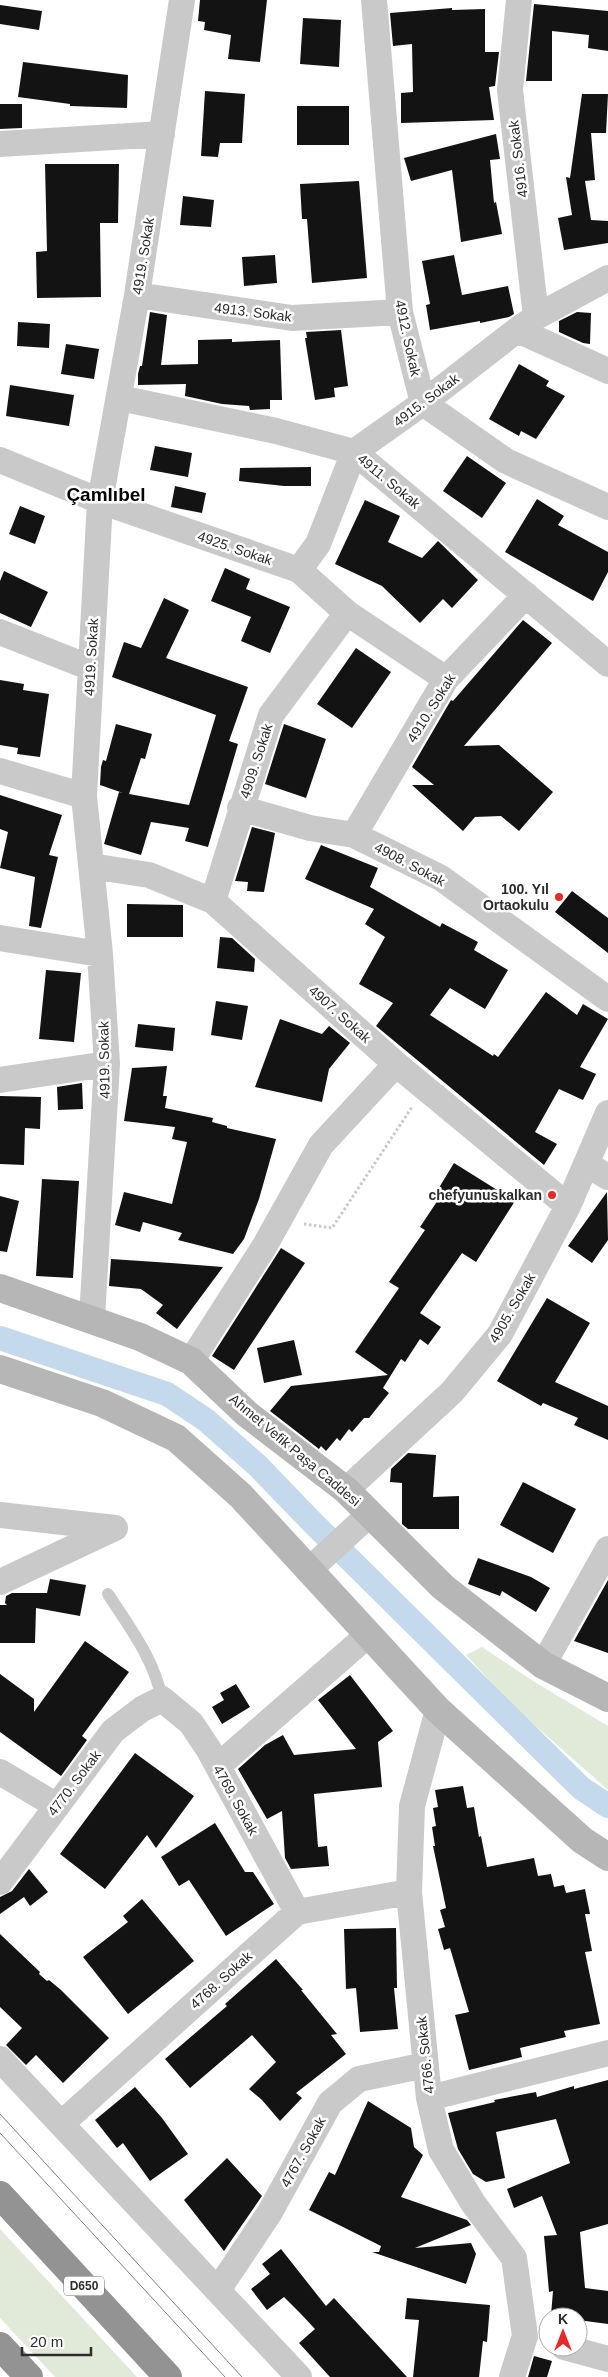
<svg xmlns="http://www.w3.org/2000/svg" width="608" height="2377" font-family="Helvetica,sans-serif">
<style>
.green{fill:#e1ead9}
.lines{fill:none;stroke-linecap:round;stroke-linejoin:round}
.canal{stroke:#c4d9eb;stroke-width:24}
.building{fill:#131313}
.path{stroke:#c9c9c9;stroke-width:3;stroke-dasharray:2.5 2.5;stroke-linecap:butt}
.lane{stroke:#c9c9c9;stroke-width:12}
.street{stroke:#c9c9c9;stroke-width:26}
.secondary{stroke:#b6b6b6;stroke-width:28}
.highway{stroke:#939393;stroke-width:28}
.tram{stroke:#818181;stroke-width:1}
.poi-dot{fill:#e72929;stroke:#fff;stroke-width:2}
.labels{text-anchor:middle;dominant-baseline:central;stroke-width:5;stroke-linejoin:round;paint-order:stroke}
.shield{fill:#fff;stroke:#6b6b6b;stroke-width:1}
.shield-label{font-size:12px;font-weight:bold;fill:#2c2c2c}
.street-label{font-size:14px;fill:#2c2c2c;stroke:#fff}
.poi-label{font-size:14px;font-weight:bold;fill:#2c2c2c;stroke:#fff;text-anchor:end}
.district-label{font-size:19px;font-weight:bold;fill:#000;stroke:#fff}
</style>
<rect width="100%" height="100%" fill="#fff"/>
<path class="green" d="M482,1647L533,1681L608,1726V1790L512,1705L466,1655Z
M0,2229L137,2377H55L0,2318Z"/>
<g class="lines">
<path class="canal" d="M0,1338L167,1394L206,1420L258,1466L313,1523L581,1788L608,1806"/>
</g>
<path class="building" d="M200,0H267L260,62L228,59L231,35L204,30L205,22L198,21Z
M534,4L608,11V51L588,48L589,35L552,31V81H526Z
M0,5L42,11L39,30L0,24Z
M452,8V10L485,9V52H499L495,86L489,87L494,120L401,123V93L413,92L412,44L393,46L390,13Z
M303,18L341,20L339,67L300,64Z
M23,62L128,75L127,108L70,106V104L18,97Z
M205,91L245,94L242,143H220L218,157L201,156Z
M582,94H608L606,133H591L595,180L585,181L591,220L608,221V243L564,250L558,218L572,215L566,177L570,178Z
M0,104H22V128L0,129Z
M297,106H349V145H297Z
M496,134L500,159L490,160L494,203L496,202L502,234L461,242L452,170L411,181L404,158Z
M45,164H119L118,223H100L101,297L37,298L36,252L47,251Z
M359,181L367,278L312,283L307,219H302L300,184Z
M183,196L214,200L211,227L180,225Z
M275,255L277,283L244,286L242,257Z
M454,255L462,295L508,286L514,314L509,317L480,323V321L430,330L426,305L430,304L422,261Z
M150,312L167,315L161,365L198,364V340L232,339V342L280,340L282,400H270V409L250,410L249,406L222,404L185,396L186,384L138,385V374L140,366H142Z
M577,312L591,313L590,344L583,343L559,332V321Z
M18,322L50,324L49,348L17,346Z
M341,330L348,386L334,388L335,397L315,400L305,338H307L306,332Z
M66,344L99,349L94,379L61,374Z
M519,364L549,381L546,386L565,396L536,439L521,431L519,436L489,419Z
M10,385L74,395L69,426L6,416Z
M155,446L192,453L188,477L150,470Z
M467,456L506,483L482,518L443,491Z
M311,467V486H284L239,481L240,468Z
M175,486L206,493L202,513L171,507Z
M537,499L564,516L558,525L608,552V572L593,601L505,552Z
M365,500L400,516L388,542L422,558L438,541L478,580L452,608L443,599L420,623L382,586L335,564Z
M20,506L45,516L35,544L9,534Z
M225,568L250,579L246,589L290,607L270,653L241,641L251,617L211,601Z
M4,571L48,592L31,627L0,613V581Z
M164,598L189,610L166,658L248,687L229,741L238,744L208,847L185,841L189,828L151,822L141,855L104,844L119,792L123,793L100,785L101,767L103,760L106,761L116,724L152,734L145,759L141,758L129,794L189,805L216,715L112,677L124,642L141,648Z
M523,620L552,643L464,746L499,745L553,792L519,831L501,816L475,817L463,831L412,785H434L412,767L451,700L453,701Z
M356,648L391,672L352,728L317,704Z
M0,680L24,684L23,690L49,694L40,757L17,754L18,748L0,745Z
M284,724L326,739L306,798L265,784Z
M0,795L62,815L49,855L58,857L41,928L29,926L35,877L0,868L8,832L0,829Z
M252,827L275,833L264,892L247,891L248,882L235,881Z
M321,845L378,868L370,887L440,927L442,923L478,942L474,950L508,970L485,1009L450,988L430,1015L493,1056L494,1054L498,1057L546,992L577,1015L583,1004L608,1019L580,1067L596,1074L583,1100L559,1089L535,1132L557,1144L544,1165L376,1026L393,1003L359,984L385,937L365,924L374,909L305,879Z
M572,891L608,918V953L555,912Z
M127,904L183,905V937H127Z
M220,937L232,938L255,959L254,972L217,968Z
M46,970L81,973L74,1042L39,1039Z
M216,1001L248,1006L242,1040L211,1035Z
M280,1019L322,1034L329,1026L350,1043L329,1069L322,1102L255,1087Z
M138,1024L175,1028L173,1051L135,1047Z
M167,1066L163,1096H167L165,1108L213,1118L212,1122L227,1126V1128L276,1139L259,1199L244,1239L233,1254L178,1240L182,1233L143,1222L140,1232L115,1225L124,1192L172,1204L187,1142L172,1139L175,1127L124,1121L132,1068Z
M82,1083L83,1109L58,1110L57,1087Z
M0,1096L41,1097L40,1129L25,1128L24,1165L0,1164Z
M454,1163L515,1201L476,1262L462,1253L420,1313L441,1327L428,1345L420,1339L405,1362L401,1359L383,1388L389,1393L369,1418H364L352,1432L349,1429L340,1441L337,1438L326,1451L321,1446L319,1449L270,1411L291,1386L388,1375L355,1352L399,1288L389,1282L425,1230L420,1227L442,1194L437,1191Z
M42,1179L79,1181L73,1278L36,1276Z
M607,1192L608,1240L592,1263L568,1246Z
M0,1196L19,1201L7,1252L0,1251Z
M281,1248L305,1263L234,1370L212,1356Z
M111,1259L171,1263L223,1267L177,1329L156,1313L163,1305L141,1289L109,1286Z
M547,1298L590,1323L555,1382L608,1406V1440L574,1425L578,1418L543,1403L541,1406L497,1381Z
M294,1340L302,1375L264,1383L257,1348Z
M408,1453L436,1455L433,1497L459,1496V1529H408L402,1524V1483L390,1482L391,1469Z
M523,1482L576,1509L553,1553L500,1525Z
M478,1558L531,1577L550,1588L536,1612L502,1591L500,1596L468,1584Z
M50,1579L86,1585L80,1616L36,1608L35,1643H0V1605H7L5,1603L6,1596L12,1593H47Z
M608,1580V1653L574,1641Z
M85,1641L129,1672L82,1736L87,1740L61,1776L0,1732V1674L34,1699V1712Z
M350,1675L393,1731L378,1742L382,1787L314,1794L318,1847L327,1846L329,1866L291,1869L285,1858L282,1811L267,1819L238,1769L265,1745L283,1735L294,1755L356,1749L318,1700Z
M236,1684L250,1707L222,1724L212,1707L224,1700L220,1693Z
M135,1753L194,1796L156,1848L147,1835L105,1889L60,1854Z
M463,1786L467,1808L474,1807L479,1837L481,1836L487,1867L534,1858L538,1876L551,1874L554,1887L564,1885L566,1893L585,1889L590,1914H585L592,1951L585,1952L600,2024L564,2031L566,2037L520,2048L522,2057L469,2070L455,2015L469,2012L450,1948L444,1950L438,1929L445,1927L440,1910L446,1908L433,1846H435L432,1827L436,1826L433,1808L438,1807L435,1790Z
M215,1823L245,1872H253L274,1904L226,1936L189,1880L179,1886L161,1857Z
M29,1869L48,1892L30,1906L24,1897L0,1914V1897L12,1891Z
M142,1899L194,1961L128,2014L83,1957L128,1922L123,1916Z
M396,1928L397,1988H394L398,2029L360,2032L356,1988L346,1989L344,1929Z
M0,1934L40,1972L39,1974L47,1981L49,1980L61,1990L109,2038L63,2083L36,2055L26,2065L6,2045L22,2028L0,2007Z
M276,1959L303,1990H301L337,2034L331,2035L346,2054L296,2093L302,2098L280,2121L262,2100L249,2089L276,2062L252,2035L190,2088L165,2059L227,2006L225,2004Z
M608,2080V2224L580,2232L585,2288L608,2291V2324L578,2320V2317L551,2315L553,2291L549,2292L544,2236L557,2235L542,2196L514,2208L507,2189L570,2163L556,2119L496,2132L505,2178L486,2182L473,2174L458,2149L448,2113L495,2102L494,2100L536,2092L537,2097L574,2086V2089Z
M135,2087L162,2118L188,2154L150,2181L123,2143L117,2148L95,2120Z
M368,2101L411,2128L414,2147L423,2155L401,2197L467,2220L471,2225L415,2248L471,2243L476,2254L466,2284L372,2252H379L381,2246L309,2210L329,2172L335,2175Z
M227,2158L262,2196L224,2251L184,2200Z
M281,2249L326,2306L334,2298L407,2377H330L299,2343L315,2329L300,2313L284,2297L267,2310L251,2289L270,2274L262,2264Z
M407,2298L490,2305L487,2342L483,2341L479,2377H413L419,2320L405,2319Z
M534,2356L552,2361L547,2377H528Z"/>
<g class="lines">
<path class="path" d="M304,1224L332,1228L412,1107"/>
<path class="lane" d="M108,1594C130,1628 154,1659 162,1699"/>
<path class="street" d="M374,0L400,312L423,403L506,461L608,507
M519,0L510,90L536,317
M0,144L162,134
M137,295L292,318L400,312
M517,330L608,371
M120,398L276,431L354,452L608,664
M0,460L100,501L299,570L347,613L446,679
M299,570L318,544L354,452L423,403L517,330L536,317L608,278
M0,632L91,668
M0,771L84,796
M240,808L310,828L354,835L441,878L608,999
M354,835L446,679L526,595
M91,866L149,875L213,901L396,1064L568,1206
M213,901L271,715L347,613
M0,938L100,954
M0,1080L107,1064
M586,1164L608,1177
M92,1318L107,1064L100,954L84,796L100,501L137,295L182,0
M191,1361L264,1247L321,1145L396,1064
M346,1490L452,1392L500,1334L568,1206L608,1113
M0,1515L115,1528
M309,1570L370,1514
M0,1582L115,1528
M543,1665L608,1549
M438,1710L412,1806L409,1892L429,2098L441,2150L473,2203L514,2258L525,2336L512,2377
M218,1766L368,1635
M0,1772L57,1806
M0,1882L113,1731L142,1709L162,1699L191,1723L209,1750L297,1912
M0,2059L299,2377
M429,2098L608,2053
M61,2124L297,1912L409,1892
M218,2290L270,2212L330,2103L359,2079L426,2065
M564,2347L608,2359"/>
<path class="secondary" d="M0,1288L140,1337L191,1361L247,1414L346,1490L443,1587L543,1665L608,1698
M0,1369L102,1403L176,1438L241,1496L438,1710L582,1840L608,1857"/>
<path class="highway" d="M0,2195L168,2377
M0,2346L29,2377"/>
<path class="tram" d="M0,2114L242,2377
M0,2133L225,2377"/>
</g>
<g class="poi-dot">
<circle cx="559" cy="897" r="5"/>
<circle cx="552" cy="1195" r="5"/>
</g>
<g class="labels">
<rect class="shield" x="64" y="2276.5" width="40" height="19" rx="4"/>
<g class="shield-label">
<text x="84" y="2286">D650</text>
</g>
<g class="street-label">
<text transform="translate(518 159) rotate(-97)">4916. Sokak</text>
<text transform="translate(143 256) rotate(-81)">4919. Sokak</text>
<text transform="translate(253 312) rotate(7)">4913. Sokak</text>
<text transform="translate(408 338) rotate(78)">4912. Sokak</text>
<text transform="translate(426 400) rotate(-37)">4915. Sokak</text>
<text transform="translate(389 481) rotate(40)">4911. Sokak</text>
<text transform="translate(235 548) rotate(19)">4925. Sokak</text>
<text transform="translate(91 657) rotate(-87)">4919. Sokak</text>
<text transform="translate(431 708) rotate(-58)">4910. Sokak</text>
<text transform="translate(256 761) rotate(-72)">4909. Sokak</text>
<text transform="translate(410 864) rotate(28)">4908. Sokak</text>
<text transform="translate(340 1014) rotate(42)">4907. Sokak</text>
<text transform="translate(104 1060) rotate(-91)">4919. Sokak</text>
<text transform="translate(512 1308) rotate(-60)">4905. Sokak</text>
<text transform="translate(295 1450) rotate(40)">Ahmet Vefik Paşa Caddesi</text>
<text transform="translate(74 1783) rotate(-53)">4770. Sokak</text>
<text transform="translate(236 1800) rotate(61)">4769. Sokak</text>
<text transform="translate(221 1980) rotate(-42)">4768. Sokak</text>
<text transform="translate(425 2055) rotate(-96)">4766. Sokak</text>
<text transform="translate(303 2152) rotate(-61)">4767. Sokak</text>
</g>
<g class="poi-label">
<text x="549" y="889">100. Yıl<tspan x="549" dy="16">Ortaokulu</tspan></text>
<text x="542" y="1195">chefyunuskalkan</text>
</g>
<g class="district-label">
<text x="106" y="494">Çamlıbel</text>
</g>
</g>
<g transform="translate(563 2332)"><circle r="24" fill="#ffffff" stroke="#ababab"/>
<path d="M0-4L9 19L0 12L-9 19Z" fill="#e72929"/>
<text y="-8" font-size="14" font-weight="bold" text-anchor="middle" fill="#2c2c2c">K</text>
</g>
<path d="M22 2347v8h69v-8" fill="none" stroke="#2c2c2c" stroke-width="2.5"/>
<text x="30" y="2347" font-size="15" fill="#2c2c2c" stroke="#ffffff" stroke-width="4" paint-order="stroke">20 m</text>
</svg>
